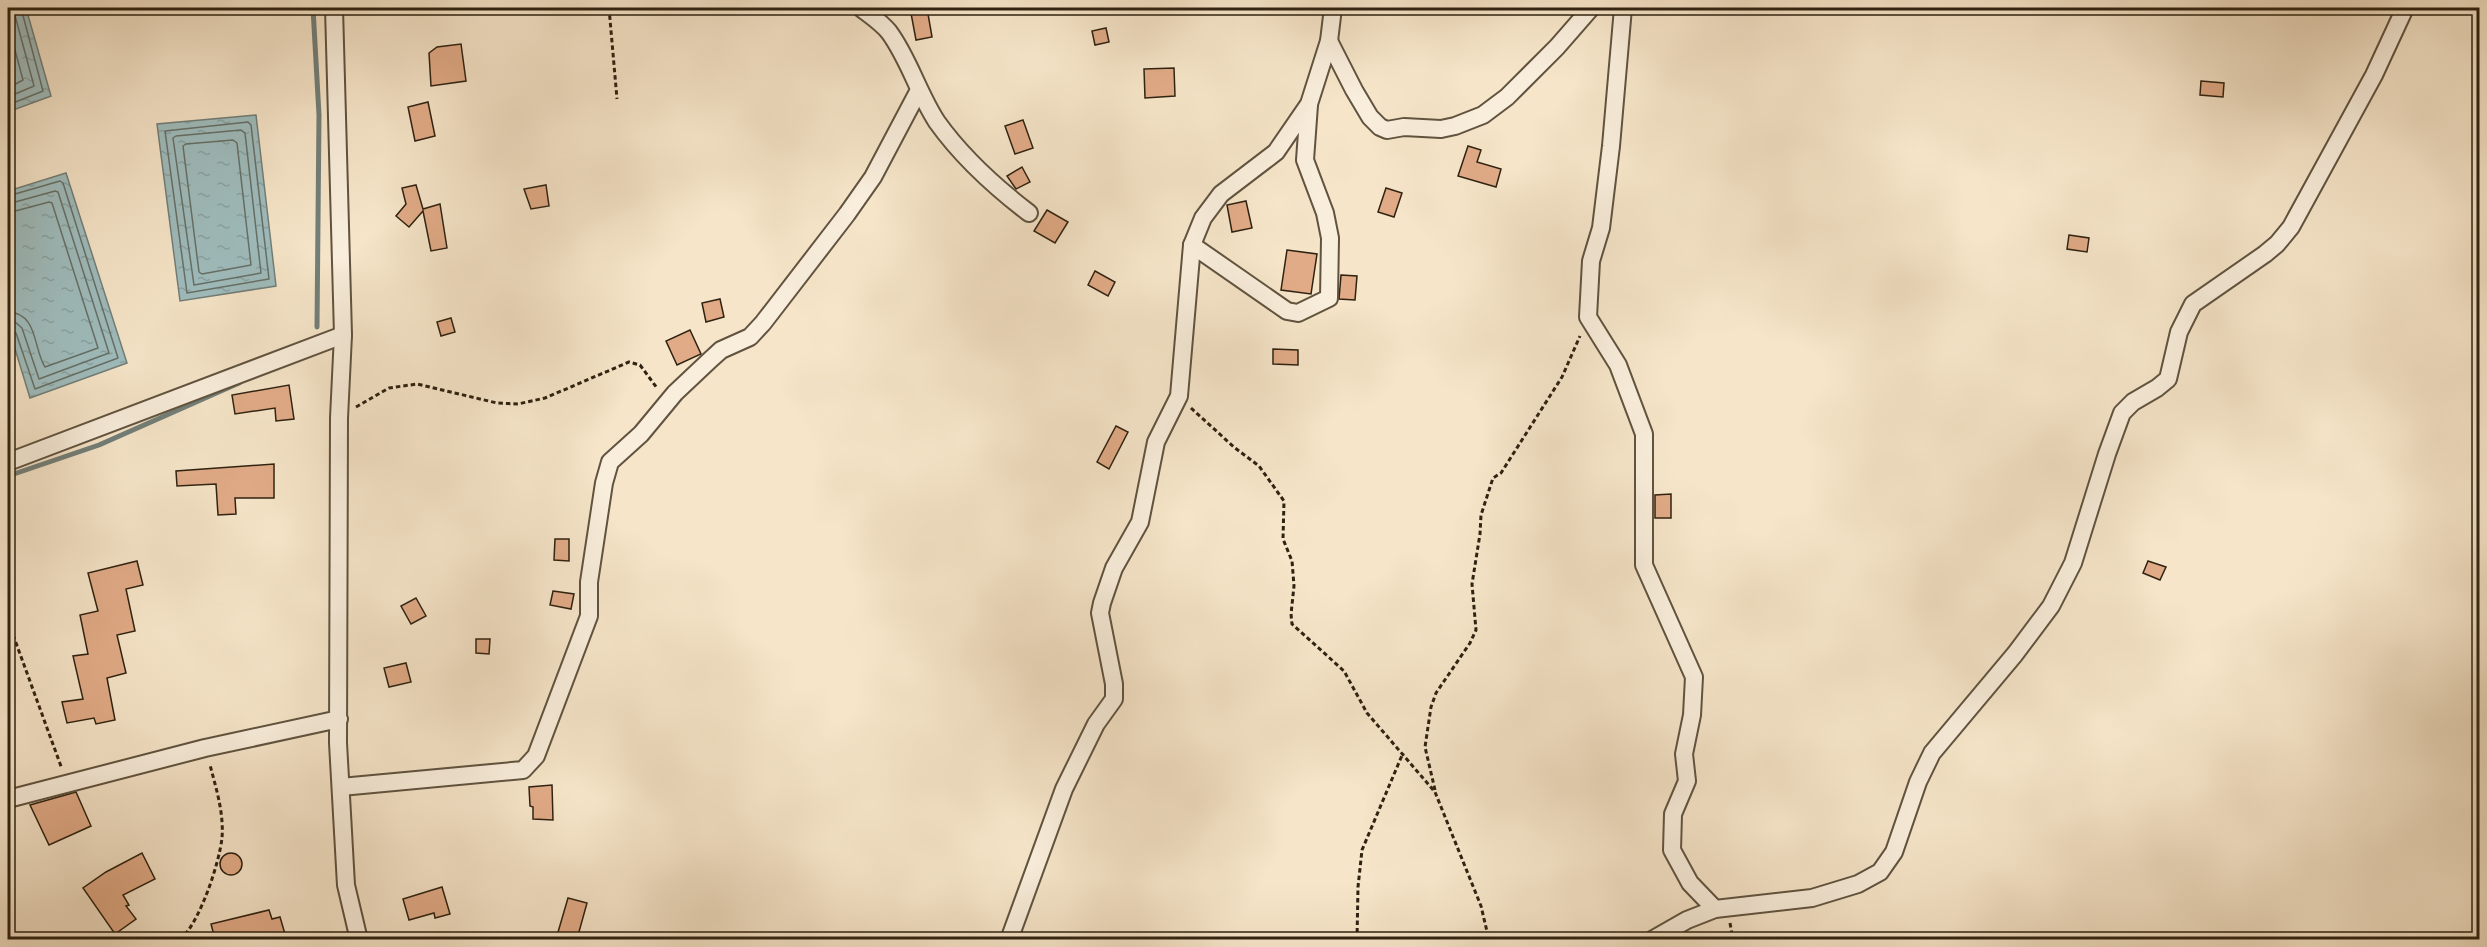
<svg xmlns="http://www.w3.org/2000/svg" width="2487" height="947" font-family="'EB Garamond',serif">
<defs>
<pattern id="water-ripples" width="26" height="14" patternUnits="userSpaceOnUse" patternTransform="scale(1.5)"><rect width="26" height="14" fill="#9fbdbe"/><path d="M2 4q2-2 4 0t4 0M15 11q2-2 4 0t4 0" fill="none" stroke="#89a2a2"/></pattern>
</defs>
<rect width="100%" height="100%" fill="#f6e5c9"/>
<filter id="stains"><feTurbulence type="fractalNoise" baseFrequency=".00333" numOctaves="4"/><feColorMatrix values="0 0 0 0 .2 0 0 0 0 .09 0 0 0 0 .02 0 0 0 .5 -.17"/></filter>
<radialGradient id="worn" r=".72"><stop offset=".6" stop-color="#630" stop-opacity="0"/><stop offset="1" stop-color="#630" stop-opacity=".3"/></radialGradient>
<g fill="url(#water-ripples)" stroke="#727f79" stroke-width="1.5">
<polygon points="8,8 26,8 51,96 8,112"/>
<polygon points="256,115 276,286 180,301 157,124"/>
<polygon points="66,173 127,363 30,398 8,326 8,191"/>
</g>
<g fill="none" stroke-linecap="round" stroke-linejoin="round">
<g stroke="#667068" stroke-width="1.5">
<polyline points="8,24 23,80 8,88"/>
<polyline points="8,97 34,86 13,8"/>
<polyline points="8,105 43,91 21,8"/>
<polygon points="248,122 251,125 269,279 187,293 165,131"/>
<polygon points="241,130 245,133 261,273 194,285 173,138 176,136"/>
<polygon points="233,140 237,143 251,265 202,274 199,272 183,146 186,144"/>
<polyline points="8,196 60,181 63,183 118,358 35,389 16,333 8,329"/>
<polyline points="8,204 55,191 58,192 109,353 39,379 22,328 15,322 8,321"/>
<path d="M8,213L49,202L52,203L98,348L45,367C33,348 38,313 8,312"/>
</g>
<g stroke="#727f79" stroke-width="5">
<polyline points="313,8 319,115 317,327"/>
<polyline points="8,476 99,445 239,383"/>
</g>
</g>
<g fill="#e1ab87" stroke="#2e2211" stroke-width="1.5">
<polygon points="910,8 927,8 932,37 916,40"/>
<polygon points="1106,28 1109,42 1095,45 1092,31"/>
<polygon points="461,44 466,81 431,86 429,53 437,47"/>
<polygon points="1174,68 1175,96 1145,98 1144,69"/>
<polygon points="2201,81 2224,83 2223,97 2200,95"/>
<polygon points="428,102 435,136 415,141 408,107"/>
<polygon points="1023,120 1033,148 1015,154 1005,126"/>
<polygon points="1468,146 1481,150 1477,162 1501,169 1496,187 1458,176"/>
<polygon points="1022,167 1030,182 1016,189 1007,176"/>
<polygon points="416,185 423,209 440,204 447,248 431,251 423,211 409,227 396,216 406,204 402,188"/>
<polygon points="546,185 549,206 531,209 524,189"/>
<polygon points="1386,188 1402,193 1394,217 1378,212"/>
<polygon points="1246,201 1252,228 1232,232 1227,205"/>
<polygon points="1047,210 1068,222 1055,243 1034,231"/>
<polygon points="2069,235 2089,238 2087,252 2067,249"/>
<polygon points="1287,250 1317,254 1311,294 1281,290"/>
<polygon points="1095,271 1115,282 1108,296 1088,285"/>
<polygon points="1341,275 1357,276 1355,300 1339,299"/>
<polygon points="720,299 724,317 706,322 702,303"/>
<polygon points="451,318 455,332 441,336 437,322"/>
<polygon points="690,330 701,354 677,365 666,341"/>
<polygon points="1273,349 1298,350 1298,365 1273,364"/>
<polygon points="289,385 294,419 276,421 275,408 235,414 232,395"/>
<polygon points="1116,426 1128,432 1109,469 1097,462"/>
<polygon points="274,464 274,498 235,498 236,514 218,515 216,484 177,486 176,471"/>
<polygon points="1671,494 1671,518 1655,518 1655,495"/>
<polygon points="555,539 569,539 569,561 554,560"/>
<polygon points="137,561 143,585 126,589 135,631 117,635 126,673 107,678 115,720 96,724 94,718 67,723 62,702 83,699 73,656 88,654 80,615 98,611 88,573"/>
<polygon points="2148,561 2166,567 2160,580 2143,573"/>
<polygon points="553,591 574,594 571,609 550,605"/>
<polygon points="416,598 426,616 411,624 401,606"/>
<polygon points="476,639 490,639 489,654 476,653"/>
<polygon points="406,663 411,682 389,687 384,668"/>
<polygon points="552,785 553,820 533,819 533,807 530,806 529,787"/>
<polygon points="76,792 91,826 49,845 30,805"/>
<polygon points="142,853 155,879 123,895 129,905 126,906 136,919 115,934 83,888 106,872"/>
<circle cx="231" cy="864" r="11"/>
<polygon points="442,887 450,914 435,918 434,913 409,920 403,899"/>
<polygon points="568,898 587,903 577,939 556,939"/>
<polygon points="269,910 272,919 280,917 285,934 276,936 277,939 215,939 211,924"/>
</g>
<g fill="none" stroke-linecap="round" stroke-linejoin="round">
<defs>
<g id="street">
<polyline points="334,8 343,335 339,418 338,743 346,885 359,940"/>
<path d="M861,8C870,15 882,23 889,32C909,59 918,93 937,122C962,157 995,187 1029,213"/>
<polyline points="1623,8 1611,146 1601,228 1591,261 1588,317 1618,365 1644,434 1644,565 1694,677 1692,715 1684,754 1687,781 1673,814 1672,850 1690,883 1715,909"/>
<polyline points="1329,41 1354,90 1370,117 1380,127 1387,130 1404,127 1441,129 1455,126 1483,115 1507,97 1557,47 1591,8"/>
<polyline points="1192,245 1287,311 1298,313 1329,298 1330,238 1325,213 1305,160 1309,105"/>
<polyline points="8,462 343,335"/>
<polyline points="341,787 523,770 536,756 589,616 589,582 604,483 610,462 641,434 675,393 710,360 721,350 750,337 763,323 847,214 873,177 919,90"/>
<polyline points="8,799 205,748 339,719"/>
<polyline points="1009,940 1064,789 1096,724 1114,699 1114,684 1100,613 1102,603 1114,568 1140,522 1156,442 1179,396 1192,245 1203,218 1221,194 1276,152 1309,104 1329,41 1333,8"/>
<polyline points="1652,940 1687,920 1715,909 1812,898 1858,884 1880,872 1894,852 1918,782 1932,753 2015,654 2051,606 2073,563 2107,454 2122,413 2133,402 2157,388 2168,379 2179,332 2193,304 2265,254 2277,244 2291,227 2374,75 2405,8"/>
</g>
</defs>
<use href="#street" stroke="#60533f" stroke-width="20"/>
<g stroke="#2e2211" stroke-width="3" stroke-dasharray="4.5 3" stroke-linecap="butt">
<polyline points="609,8 617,99"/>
<polyline points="356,407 389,388 417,384 497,403 518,404 545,398 629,362 640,365 657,388"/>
<polyline points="1191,408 1235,448 1259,466 1284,501 1283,539 1292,561 1294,586 1291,614 1292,624 1344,671 1367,713 1435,792 1481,906 1489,940"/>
<polyline points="8,621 62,769"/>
<polyline points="1435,790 1425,747 1431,707 1436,693 1470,643 1476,630 1472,584 1480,534 1481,515 1493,478 1501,473 1562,377 1580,336"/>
<polyline points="1730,923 1733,940"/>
<path d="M180,940C200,922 219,864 222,838C224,813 216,788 210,765"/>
<polyline points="1357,940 1358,887 1362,850 1403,753"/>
</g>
<use href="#street" stroke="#f9eedc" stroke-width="16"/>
</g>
<rect width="2487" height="947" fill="none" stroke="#f6e5c9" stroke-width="30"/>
<rect x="9" y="9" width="2469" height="929" fill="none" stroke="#2e2211" stroke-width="3"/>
<rect x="15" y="15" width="2457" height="917" fill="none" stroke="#2e2211" stroke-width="1.5"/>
<rect width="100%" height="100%" filter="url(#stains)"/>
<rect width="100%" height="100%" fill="url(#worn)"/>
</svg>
